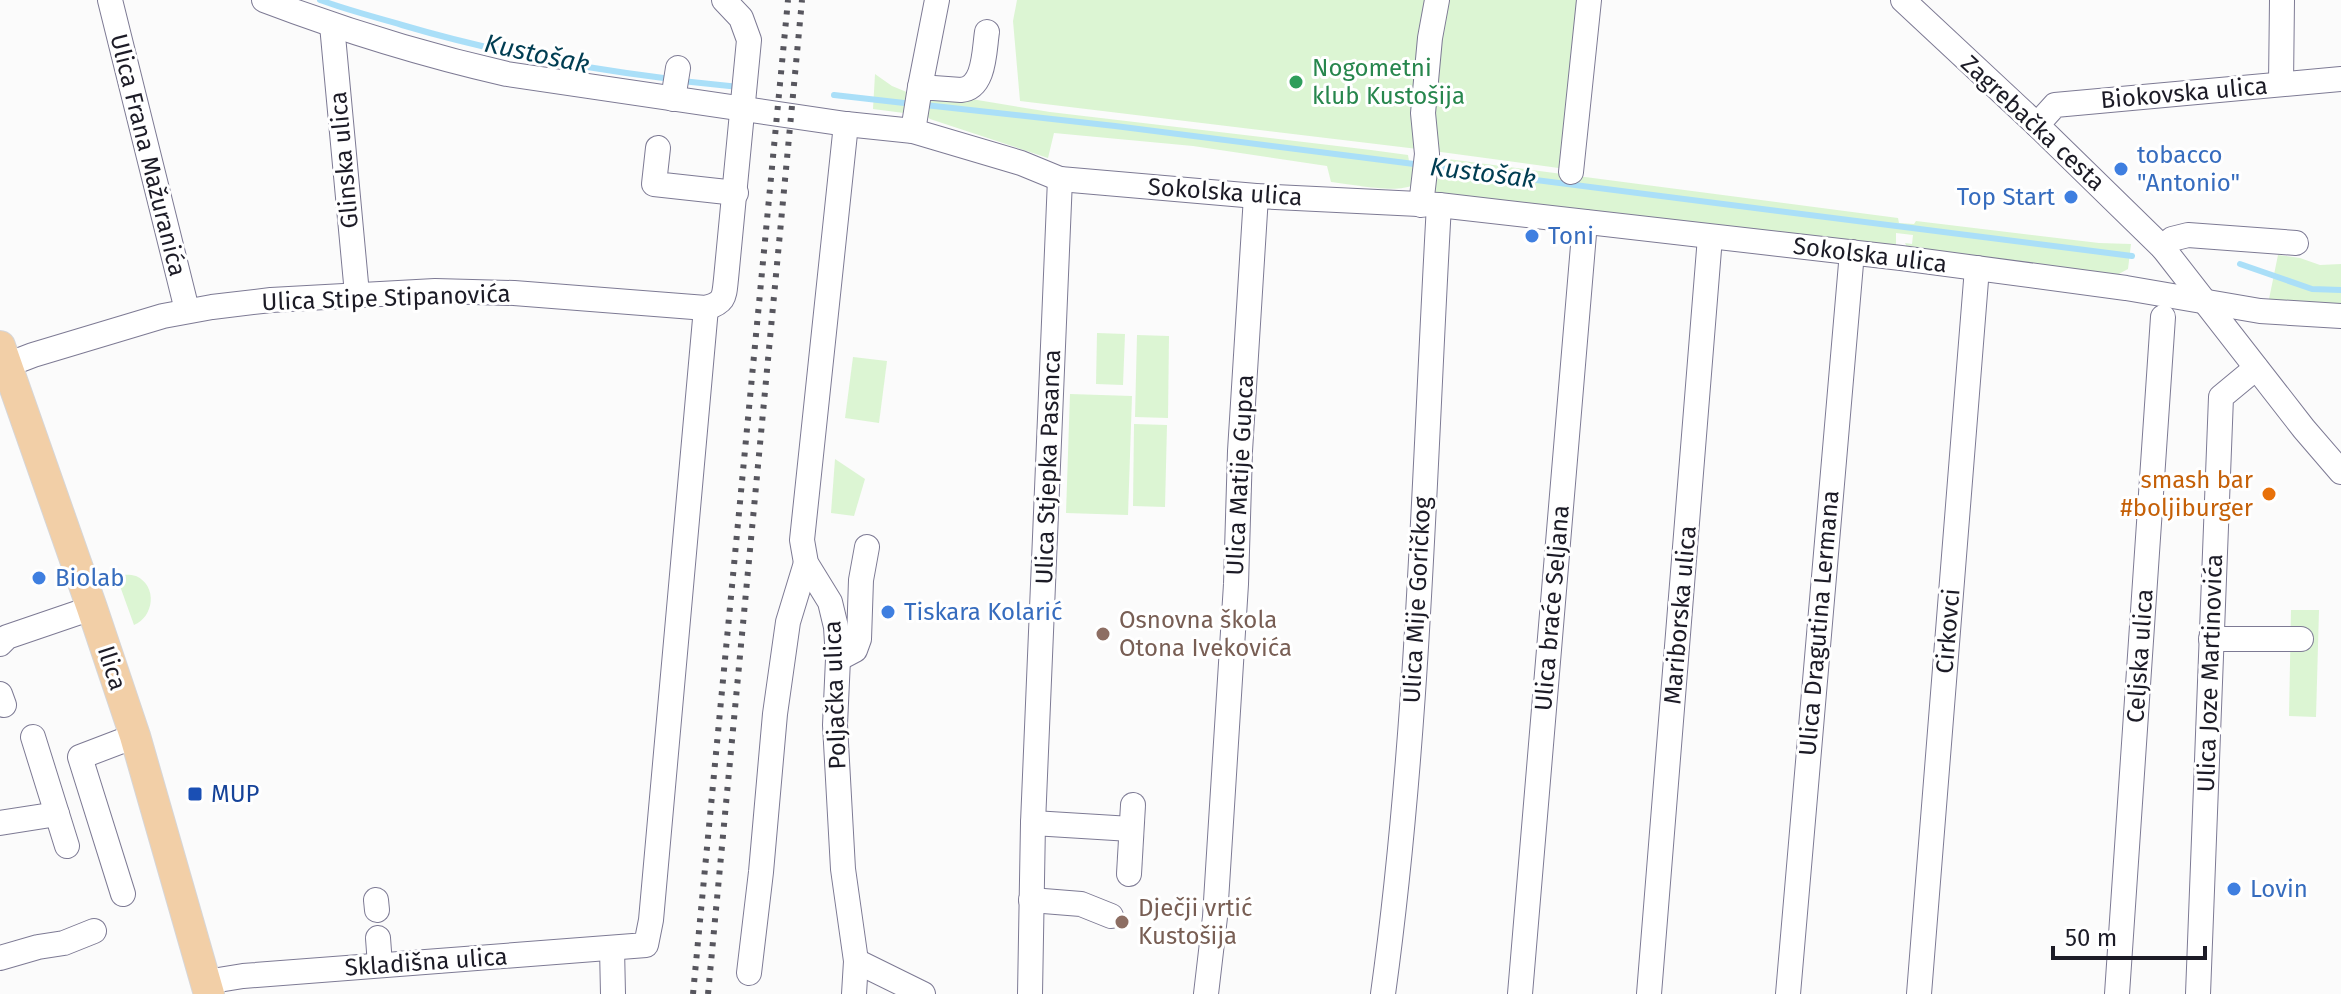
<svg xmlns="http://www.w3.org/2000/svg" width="2341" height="994" font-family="'Fira Sans',sans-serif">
<rect width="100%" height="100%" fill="#fbfbfb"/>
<g fill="#dcf5d3">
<polygon points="1017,0 1583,0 1566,169 1426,150 1020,101 1013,21"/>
<path d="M875,74L892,86L909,93H935L1050,112L1371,150L1408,155L1409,161L1432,164V159H1448L1898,218L1899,223L1914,224L1916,221L2099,243L2131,244L2128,269L2115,276L1908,249L1905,243L1912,244L1913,235L1896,233V245L1893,248L1434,192L1413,185C1397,194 1351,184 1331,182L1327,166L1193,146L1054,133L1048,158L930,119L927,116L873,109Z"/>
<polygon points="2278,255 2300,258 2320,265 2341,264 2341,305 2269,299"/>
<polygon points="1097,333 1125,334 1123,385 1096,384"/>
<polygon points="1137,335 1169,336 1168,418 1135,417"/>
<polygon points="853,357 887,361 879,423 845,418"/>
<polygon points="1070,394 1132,396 1128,515 1066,513"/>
<polygon points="1134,424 1167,425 1165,507 1133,506"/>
<polygon points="835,459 865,479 854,516 831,513"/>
<path d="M116,575C123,575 130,574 136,576C158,586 154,617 134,625Z"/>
<polygon points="2291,610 2319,610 2316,717 2289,716"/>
</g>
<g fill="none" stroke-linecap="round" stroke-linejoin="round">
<g stroke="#aadff8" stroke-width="6">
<path d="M320,0C347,10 375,17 402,25C490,51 580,68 671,79"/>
<polyline points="682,81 739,87"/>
<polyline points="834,95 913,104"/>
<polyline points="925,105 1115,126 1422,165"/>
<polyline points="1433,167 2132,256"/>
<polyline points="2240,264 2312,289 2341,290"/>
</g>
<defs>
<g id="minor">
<polyline points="110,0 187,310"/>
<path d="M264,0C343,30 424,55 507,74L846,124L913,131L1021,163L1060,179L1256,196L1439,205L1901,258L2126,288L2260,311L2341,316"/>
<polyline points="1903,0 2037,125 2163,248 2304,429 2341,472"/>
<polyline points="332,25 357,294"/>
<polyline points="2281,84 2282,0"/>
<polyline points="920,87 937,0"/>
<polyline points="673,99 678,68"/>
<polyline points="846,124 802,540 806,563 830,602 836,627 838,659 835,725 843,869 856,961 854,994"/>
<polyline points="2037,125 2055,105 2341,79"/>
<path d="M913,131L920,87L961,90C985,88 984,51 987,32"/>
<polyline points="658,148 654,184 736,193"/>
<polyline points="1571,172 1589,0"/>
<polyline points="1421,205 1427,154 1423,113 1430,38 1437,0"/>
<polyline points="2163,248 2172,239 2188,235 2296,243"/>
<path d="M7,365L33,355L163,316L212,307L271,300L435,291L514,293L706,308C725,302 724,297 726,279L749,40L741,18L724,0"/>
<polyline points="2211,639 2301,639"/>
<polyline points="0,644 7,637 92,608"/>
<polyline points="838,659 855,650 859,639 861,580 867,547"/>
<polyline points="0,694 4,705"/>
<polyline points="33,737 67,846"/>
<polyline points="0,823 57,814"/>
<polyline points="1033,823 1131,829"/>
<polyline points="1129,874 1133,805"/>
<polyline points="123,894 80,757 135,736"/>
<polyline points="376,900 377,910"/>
<polyline points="1031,900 1081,904 1111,916"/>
<polyline points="378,938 380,965"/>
<polyline points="612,948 613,994"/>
<polyline points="0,958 38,947 64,943 94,931"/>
<polyline points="856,961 923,994"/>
<polyline points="749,973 761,872 775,714 788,622 806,563"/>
<polyline points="206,982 243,976 646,945 651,920 706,308"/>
<polyline points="1030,994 1033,823 1060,179"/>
<polyline points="1206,994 1215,917 1236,584 1240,451 1256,196"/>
<path d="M1383,994C1419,733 1424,468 1439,205"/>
<polyline points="1520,994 1585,222"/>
<polyline points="1649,994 1710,237"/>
<polyline points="1788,994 1852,252"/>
<polyline points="1919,994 1977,268"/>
<polyline points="2117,994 2163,317"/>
<polyline points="2198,994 2221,397 2256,368"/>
</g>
<polyline id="major" points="0,346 92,608 135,736 209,994"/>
</defs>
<use href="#minor" stroke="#7d7a94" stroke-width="26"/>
<use href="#major" stroke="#d6d6d8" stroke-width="32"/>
<use href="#minor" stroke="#fff" stroke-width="24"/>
<use href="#major" stroke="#f2cfa7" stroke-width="30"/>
<g stroke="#57565e" stroke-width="6" stroke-dasharray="4 8" stroke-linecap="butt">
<polyline points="693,994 788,0"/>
<polyline points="708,994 802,0"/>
</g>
</g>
<circle fill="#2e9e5b" stroke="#fff" stroke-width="3" cx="1296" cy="82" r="8"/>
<g fill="#3f7fe0" stroke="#fff" stroke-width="3">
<circle cx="2121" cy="169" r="8"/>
<circle cx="2071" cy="197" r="8"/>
<circle cx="1532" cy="236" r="8"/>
<circle cx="39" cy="578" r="8"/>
<circle cx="888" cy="612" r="8"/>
<circle cx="2234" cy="889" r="8"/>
</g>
<circle fill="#e8710a" stroke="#fff" stroke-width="3" cx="2269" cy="494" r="8"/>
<g fill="#8d6e63" stroke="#fff" stroke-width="3">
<circle cx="1103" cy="634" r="8"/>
<circle cx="1122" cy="922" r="8"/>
</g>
<rect fill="#1a4fb4" stroke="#fff" stroke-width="3" x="187" y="786" width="16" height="16" rx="4"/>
<g text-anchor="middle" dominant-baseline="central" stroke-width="6" stroke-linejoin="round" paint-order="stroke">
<g font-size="24" fill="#27864d" stroke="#fff" text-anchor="start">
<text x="1312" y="68">Nogometni<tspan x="1312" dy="28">klub Kustošija</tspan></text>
</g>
<g font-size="24" fill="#1c1b26" stroke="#fff">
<text transform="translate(2184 93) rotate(-5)">Biokovska ulica</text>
<text transform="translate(2033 123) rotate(43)">Zagrebačka cesta</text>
<text transform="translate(148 155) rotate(76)">Ulica Frana Mažuranića</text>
<text transform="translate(344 160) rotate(-95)">Glinska ulica</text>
<text transform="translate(1225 192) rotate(4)">Sokolska ulica</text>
<text transform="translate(1870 255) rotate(7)">Sokolska ulica</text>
<text transform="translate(386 298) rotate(-2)">Ulica Stipe Stipanovića</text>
<text transform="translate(1048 467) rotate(-88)">Ulica Stjepka Pasanca</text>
<text transform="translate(1240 475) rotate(-87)">Ulica Matije Gupca</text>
<text transform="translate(1417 600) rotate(-87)">Ulica Mije Goričkog</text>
<text transform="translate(1552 608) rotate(-85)">Ulica braće Seljana</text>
<text transform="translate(1680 615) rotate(-85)">Mariborska ulica</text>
<text transform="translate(1819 623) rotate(-85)">Ulica Dragutina Lermana</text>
<text transform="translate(1948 631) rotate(-85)">Cirkovci</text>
<text transform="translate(2140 656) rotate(-86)">Celjska ulica</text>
<text transform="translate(112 668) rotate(72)">Ilica</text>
<text transform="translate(2210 673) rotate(-88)">Ulica Joze Martinovića</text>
<text transform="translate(835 695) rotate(-92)">Poljačka ulica</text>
<text transform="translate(426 962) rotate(-4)">Skladišna ulica</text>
</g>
<g font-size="24" fill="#366cbe" stroke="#fff" text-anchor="start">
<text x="2137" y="155">tobacco<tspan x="2137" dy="28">"Antonio"</tspan></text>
<text x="2055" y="197" text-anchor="end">Top Start</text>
<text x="1548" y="236">Toni</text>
<text x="55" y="578">Biolab</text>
<text x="904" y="612">Tiskara Kolarić</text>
<text x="2250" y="889">Lovin</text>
</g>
<g font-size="24" fill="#c56008" stroke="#fff" text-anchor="end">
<text x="2253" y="480">smash bar<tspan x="2253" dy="28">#boljiburger</tspan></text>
</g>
<g font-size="24" fill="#785e54" stroke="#fff" text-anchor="start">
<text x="1119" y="620">Osnovna škola<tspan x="1119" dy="28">Otona Ivekovića</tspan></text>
<text x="1138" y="908">Dječji vrtić<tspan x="1138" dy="28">Kustošija</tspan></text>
</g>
<g font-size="24" fill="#164399" stroke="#fff" text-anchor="start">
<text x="211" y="794">MUP</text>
</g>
<g font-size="26" font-style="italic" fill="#003d52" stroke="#fff">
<text transform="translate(537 54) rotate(12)">Kustošak</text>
<text transform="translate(1483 173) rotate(7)">Kustošak</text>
</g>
</g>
<path d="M2053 946v12h152v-12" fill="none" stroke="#1c1b26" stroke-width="4"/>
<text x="2065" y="946" font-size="24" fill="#1c1b26" stroke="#ffffff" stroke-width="6" paint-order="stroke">50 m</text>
</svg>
